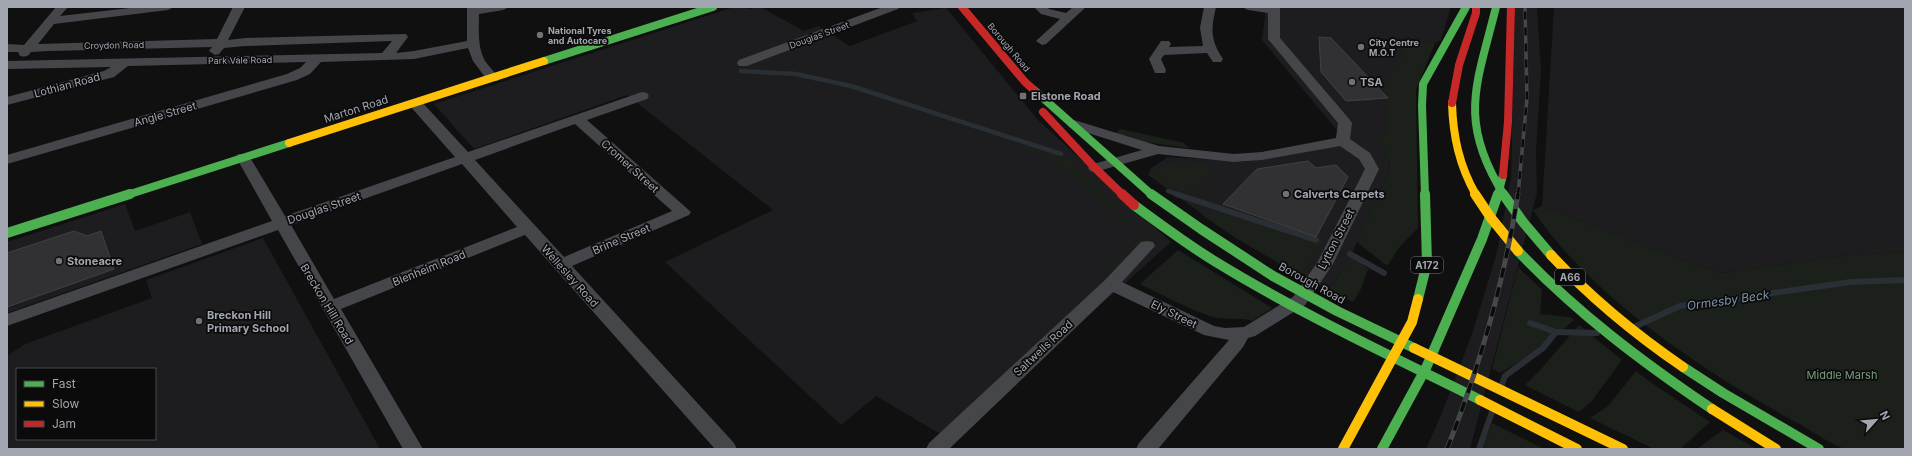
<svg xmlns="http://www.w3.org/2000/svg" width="1912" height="456" font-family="Inter,sans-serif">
<rect width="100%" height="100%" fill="#101011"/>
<g fill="#1d1d1f" fill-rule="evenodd">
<polygon points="734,7 745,7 749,9 760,7 804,31 818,26 850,46 917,21 912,13 946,8 1038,120 1171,242 1114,293 942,435 876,396 841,425 665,262 773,210 627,95 474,149 434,104"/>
<polygon points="1266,7 1451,7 1441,40 1404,61 1386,135 1375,137 1390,160 1389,173 1351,255 1335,282 1328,289 1301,276 1234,237 1148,175 1151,168 1168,157 1244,162 1331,147 1345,140 1262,40"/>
<polygon points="1515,7 1537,7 1541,70 1536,152 1537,193 1470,449 1426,449 1442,413 1473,331 1496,256 1511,178"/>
<polygon points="1554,7 1905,7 1905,252 1848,255 1722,273 1688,262 1542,206"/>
<polygon points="125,204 135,231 190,212 202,244 7,313 7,242"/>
<path d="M263,238L380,449H7V356L25,344L152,298L146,280ZM17,369H155V439H17Z"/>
</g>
<g fill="#1b201b">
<polygon points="1401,41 1435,43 1416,90 1418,228 1401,245 1387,266 1357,242 1389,173 1390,160 1374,137 1386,135 1388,98 1384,94 1394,63 1400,57 1404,57"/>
<polygon points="1120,129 1185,143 1185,145 1189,147 1188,148 1145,142 1115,134"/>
<polygon points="1014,146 1027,146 1071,160 1098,188 1122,208 1117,210 1150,238 1109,274 1104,272 1142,236 1046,157"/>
<path d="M1180,161L1206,164L1214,171L1193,194C1182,190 1155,187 1154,174L1163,165Z"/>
<path d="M1542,206L1688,262L1722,273L1848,255L1905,252V449C1892,449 1855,452 1845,449C1832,445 1807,428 1794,421C1704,372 1590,296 1533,210Z"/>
<polygon points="1212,210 1320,244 1301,276 1234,237 1202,215"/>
<path d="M1178,250L1272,308L1252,321C1244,317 1222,321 1210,316C1186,308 1163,295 1140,284Z"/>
<polygon points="1351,255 1368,269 1360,291 1353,302 1328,289 1335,282"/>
<path d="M1518,267L1542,290L1540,314L1570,317L1574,320C1551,341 1527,358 1500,373L1492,369Z"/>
<polygon points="1579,325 1622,360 1591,402 1579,412 1525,385 1541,369"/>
<polygon points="1636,371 1653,384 1710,422 1680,449 1654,449 1590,418 1608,406"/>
<polygon points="1492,423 1544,449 1482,449"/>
<polygon points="1723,430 1757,449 1697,449"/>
</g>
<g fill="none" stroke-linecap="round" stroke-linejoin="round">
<g stroke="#292f34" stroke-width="4.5">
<polyline points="741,71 796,74 851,86 1061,154"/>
<polyline points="1168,191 1179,195"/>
</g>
<g stroke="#292f34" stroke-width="6">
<polyline points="1176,194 1316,240"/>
<polyline points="1350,254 1384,273"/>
<polyline points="1530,323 1556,332"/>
<polyline points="1634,327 1680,306 1851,282 1905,280"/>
<polyline points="1501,387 1505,376 1543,348 1556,332 1597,333"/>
<polyline points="1479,449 1492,412"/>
</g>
</g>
<g fill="#313133" stroke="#404144">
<polygon points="1319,37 1331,38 1388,98 1346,101 1321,72"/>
<polygon points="1308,161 1316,168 1336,165 1348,177 1316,237 1223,204 1257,169"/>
<polygon points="74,231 87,236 101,231 114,269 7,307 7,253"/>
</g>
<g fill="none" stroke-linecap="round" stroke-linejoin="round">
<g fill="#444649" fill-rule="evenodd">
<path d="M56,7H68L60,16L139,7H174L168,10L54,24L38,44L217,39L233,7H245L228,40L245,38L406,34L408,37L396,53L414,51L467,41V7H509L503,10L479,14C479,30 477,46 485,61C489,67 495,72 499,78L498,81H488L473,61L468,48L414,59L321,62L310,74L297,80L7,164V155L287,74L300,68L306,62L128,66L114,77L7,105V97L104,71L111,67L7,69V61L382,53L392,41L245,46L224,48L219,54L215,55L209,51L212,47L49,51L31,52C28,57 25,57 20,56L18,52H7V44L24,45Z"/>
<polygon points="883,7 900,7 898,9 747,66 739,66 737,63 739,60"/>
<polygon points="1034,7 1047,7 1049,9 1066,13 1073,7 1086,7 1046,44 1042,45 1036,41 1060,19 1041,14"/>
<path d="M1204,7H1216C1211,29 1210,39 1223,59L1221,62H1213L1207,53L1164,55L1161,59L1166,70L1165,73H1155L1149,59L1161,41H1169L1171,44L1169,47L1203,46L1200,28Z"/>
<polygon points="1242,7 1280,7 1280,38 1350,120 1352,123 1350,139 1370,153 1379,169 1333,264 1305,305 1255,336 1248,338 1243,347 1158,449 1136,449 1139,443 1229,340 1204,335 1113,292 949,449 926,449 929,443 1105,280 1141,242 1147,241 1153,242 1155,246 1122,282 1214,326 1225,328 1244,327 1293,297 1317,263 1365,169 1359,159 1340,146 1262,160 1234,162 1158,154 1095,172 1090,171 1088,168 1090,165 1142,150 1069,127 1067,124 1069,121 1074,120 1159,146 1234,154 1262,152 1336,138 1338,123 1268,39 1268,13 1248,10"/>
<path d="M642,92L647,93L649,96L647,99L587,120L691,212L689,215L572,266L734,443L737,449H715L525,235L341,309L423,449H403L278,230L7,326V314L272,221L236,157L238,154H248L285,216L455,157L410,106L408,103L410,100H420L468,152ZM575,124L672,211L564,257L475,160ZM462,164L517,227L334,299L291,225Z"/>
</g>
<g stroke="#4caf50" stroke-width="8">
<path d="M1496,7C1477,84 1457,120 1504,195"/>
<polyline points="544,61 713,7"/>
<polyline points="1034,90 1152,195"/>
<polyline points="127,195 289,143"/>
<polyline points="1425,195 1422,106 1423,84 1466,7"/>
<polyline points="1498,195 1503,175"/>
</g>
<g stroke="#4caf50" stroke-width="10">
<polyline points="1151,194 1201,229 1273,276 1337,311 1414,348"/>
<polyline points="1503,194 1523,222 1551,255"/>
<path d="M1134,205C1161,225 1188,245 1216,262C1301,314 1391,356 1480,400"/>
<polyline points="7,233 130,194"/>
<path d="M1518,251C1576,312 1642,362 1712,409"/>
<polyline points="1418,299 1427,263 1425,194"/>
<polyline points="1683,367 1723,393 1819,449"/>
<polyline points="1382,449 1426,368 1482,239 1498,194"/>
</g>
<g stroke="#ffc107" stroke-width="8">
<path d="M1452,103C1453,136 1459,165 1476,195"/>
<polyline points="289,143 544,61"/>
</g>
<g stroke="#ffc107" stroke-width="10">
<polyline points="1475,194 1491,218 1518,251"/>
<path d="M1551,255C1591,298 1635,334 1683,367"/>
<polyline points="1414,348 1623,449"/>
<polyline points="1480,400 1577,449"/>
<polyline points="1712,409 1776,449"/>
<polyline points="1343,449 1412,322 1418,299"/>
</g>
<g stroke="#c62828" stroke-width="8">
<polyline points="962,7 1025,82 1034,90"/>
<polyline points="1452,103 1459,65 1476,13 1476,7"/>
<polyline points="1043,112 1095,168 1123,195"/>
<polyline points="1503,175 1508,122 1511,7"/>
</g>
<polyline stroke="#c62828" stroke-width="10" points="1122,194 1134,205"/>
<defs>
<polyline id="rail-far1" points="1518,195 1527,98 1525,7"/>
<path id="rail" d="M1447,449C1480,366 1504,282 1518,194"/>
</defs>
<use href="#rail-far1" stroke="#464749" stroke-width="3.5"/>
<use href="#rail" stroke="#464749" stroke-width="5"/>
<use href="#rail-far1" stroke="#0b0b0c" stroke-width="2.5" stroke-dasharray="8" stroke-linecap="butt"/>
<use href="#rail" stroke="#0b0b0c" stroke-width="3.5" stroke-dasharray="10" stroke-linecap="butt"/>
</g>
<g fill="#6f7278" stroke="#0b0b0c" stroke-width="1.5">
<circle cx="540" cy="35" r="4"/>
<circle cx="1361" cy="47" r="4"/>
<circle cx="1352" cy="82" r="4"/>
<rect x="1019" y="92" width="8" height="8" rx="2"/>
<circle cx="1286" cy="194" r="4"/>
<circle cx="59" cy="261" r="4"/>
<circle cx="199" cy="321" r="4"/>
</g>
<g text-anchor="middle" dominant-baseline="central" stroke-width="3.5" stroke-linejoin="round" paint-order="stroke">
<g font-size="9" font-weight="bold" fill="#a2a6b0" stroke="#0b0b0c" text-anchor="start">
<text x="548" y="30">National Tyres<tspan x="548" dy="10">and Autocare</tspan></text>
<text x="1369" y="42">City Centre<tspan x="1369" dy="10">M.O.T</tspan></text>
</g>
<g font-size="9" fill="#a2a6b0" stroke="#0b0b0c">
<text transform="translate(819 35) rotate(-20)">Douglas Street</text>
<text transform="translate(114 45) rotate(-1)">Croydon Road</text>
<text transform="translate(1009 47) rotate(50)">Borough Road</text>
<text transform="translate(240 60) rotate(-1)">Park Vale Road</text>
</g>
<g fill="#0b0b0c" stroke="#75787f" stroke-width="1">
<rect x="1411" y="257" width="32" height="16" rx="3"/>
<rect x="1555" y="269" width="30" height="16" rx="3"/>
</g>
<g font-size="10" font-weight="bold" fill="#a2a6b0">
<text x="1427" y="265">A172</text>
<text x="1570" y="277">A66</text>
</g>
<g font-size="11" font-weight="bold" fill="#a2a6b0" stroke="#0b0b0c" text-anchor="start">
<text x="1360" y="82">TSA</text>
<text x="1031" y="96">Elstone Road</text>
<text x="1294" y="194">Calverts Carpets</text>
<text x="67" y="261">Stoneacre</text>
<text x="207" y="315">Breckon Hill<tspan x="207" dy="13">Primary School</tspan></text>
</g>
<g font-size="11" fill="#a2a6b0" stroke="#0b0b0c">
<text transform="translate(67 85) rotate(-15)">Lothian Road</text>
<text transform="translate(356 109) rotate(-18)">Marton Road</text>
<text transform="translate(165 114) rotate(-16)">Angle Street</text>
<text transform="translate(630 166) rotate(42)">Cromer Street</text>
<text transform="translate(324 208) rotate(-19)">Douglas Street</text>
<text transform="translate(621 239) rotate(-23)">Brine Street</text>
<text transform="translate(1336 239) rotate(-63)">Lytton Street</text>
<text transform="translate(429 268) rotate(-22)">Blenheim Road</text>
<text transform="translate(570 276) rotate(48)">Wellesley Road</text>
<text transform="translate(1312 283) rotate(29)">Borough Road</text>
<text transform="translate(327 304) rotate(59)">Breckon Hill Road</text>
<text transform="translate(1174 314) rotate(26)">Ely Street</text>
<text transform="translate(1043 348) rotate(-43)">Saltwells Road</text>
</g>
<g font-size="11" fill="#7b9a7d" stroke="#0b0b0c">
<text x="1842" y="375">Middle Marsh</text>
</g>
<g font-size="12" font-style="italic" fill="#7c93a8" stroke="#0b0b0c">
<text transform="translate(1728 300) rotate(-8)">Ormesby Beck</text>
</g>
</g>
<rect width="1912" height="456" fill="none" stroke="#a2a6b0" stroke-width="16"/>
<rect x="16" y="368" width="140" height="72" fill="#0b0b0c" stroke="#47494e"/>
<rect x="24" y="381" width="20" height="6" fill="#4caf50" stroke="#47494e"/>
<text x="52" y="388" font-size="12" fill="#a2a6b0">Fast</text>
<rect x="24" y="401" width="20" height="6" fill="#ffc107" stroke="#47494e"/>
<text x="52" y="408" font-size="12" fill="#a2a6b0">Slow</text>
<rect x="24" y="421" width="20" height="6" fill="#c62828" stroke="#47494e"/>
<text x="52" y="428" font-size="12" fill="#a2a6b0">Jam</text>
<g transform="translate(1876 420) rotate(63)" stroke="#0b0b0c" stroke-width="3" paint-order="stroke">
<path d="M0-3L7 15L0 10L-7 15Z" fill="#a2a6b0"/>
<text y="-6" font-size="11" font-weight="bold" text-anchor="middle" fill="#a2a6b0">N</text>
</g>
</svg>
